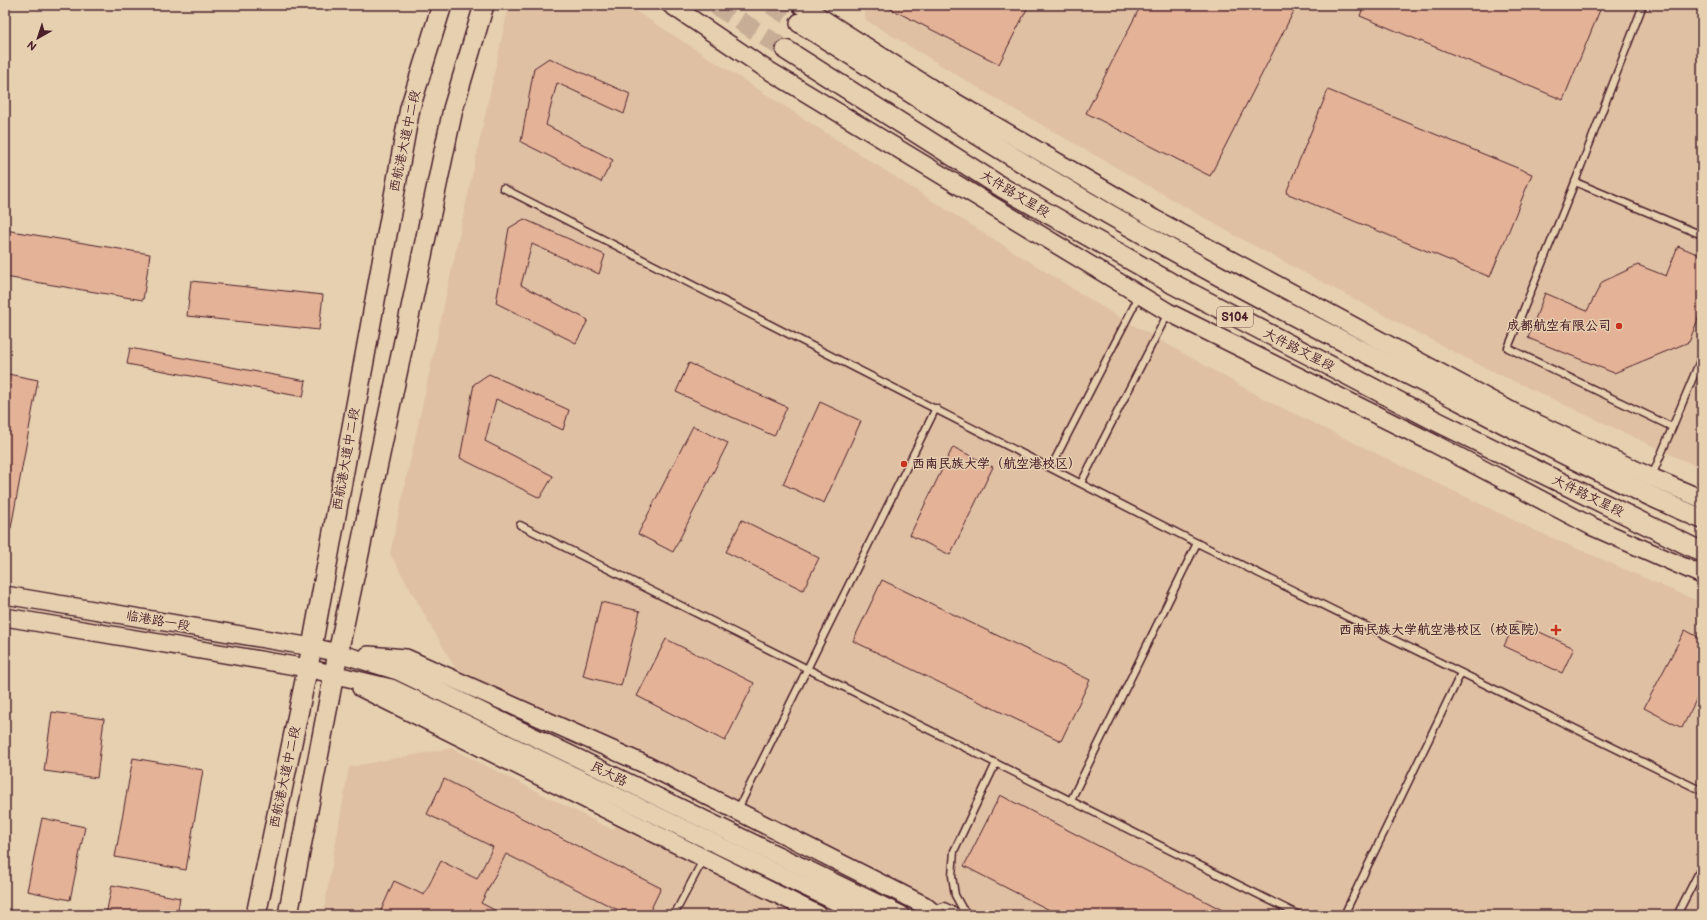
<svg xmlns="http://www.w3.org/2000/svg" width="1707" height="920" font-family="'Balsamiq Sans','LXGW WenKai TC',sans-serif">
<rect width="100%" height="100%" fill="#e6d0b0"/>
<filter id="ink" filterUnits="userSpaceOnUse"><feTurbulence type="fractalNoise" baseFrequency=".025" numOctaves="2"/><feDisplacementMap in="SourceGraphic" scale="8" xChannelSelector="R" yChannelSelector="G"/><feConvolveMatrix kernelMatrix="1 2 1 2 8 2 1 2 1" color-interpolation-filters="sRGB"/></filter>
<g filter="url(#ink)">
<g fill="#dfc0a3">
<polygon points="509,5 626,5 939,205 1112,313 1266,400 1532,529 1702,603 1702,915 921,915 640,774 646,759 455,668 390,554"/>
<polygon points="863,5 1702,5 1702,469 1473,362 1243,240 1000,101 866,20"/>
<polygon points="451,748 613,830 626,803 839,915 323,915 349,767"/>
</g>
<g fill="#e4b296" stroke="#4a1f2b">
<polygon points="883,5 1029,5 999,64"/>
<polygon points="1141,5 1297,5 1210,176 1086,113"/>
<polygon points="1364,5 1602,5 1563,100 1360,16"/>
<polygon points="549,58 630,94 624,114 557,83 546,125 613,160 601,182 521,142 534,68"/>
<polygon points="1328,90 1532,174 1490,277 1286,193"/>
<polygon points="524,219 605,255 599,274 532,244 521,285 588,320 576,343 496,303 509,228"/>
<polygon points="5,230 150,254 143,300 5,277"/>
<polygon points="1678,246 1702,256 1702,309 1689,342 1614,373 1528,338 1545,293 1587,311 1602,282 1638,265 1666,276"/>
<polygon points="191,281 323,295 319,330 187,316"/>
<polygon points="130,348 306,381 303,397 127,364"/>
<polygon points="689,363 787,407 774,436 676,392"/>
<polygon points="8,374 38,380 11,528 5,527 5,391"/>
<polygon points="489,374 569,410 563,430 496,399 485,441 553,476 540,498 460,458 474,384"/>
<polygon points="820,402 861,421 824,503 783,484"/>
<polygon points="693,426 728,443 673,552 638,534"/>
<polygon points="953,447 993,467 950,555 910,535"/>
<polygon points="742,520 819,558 803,590 726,552"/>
<polygon points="882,580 1090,680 1061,741 853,641"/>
<polygon points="601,602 640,611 621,686 583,676"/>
<polygon points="1516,621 1574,648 1562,673 1504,646"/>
<polygon points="1685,630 1702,639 1702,688 1682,728 1644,708"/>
<polygon points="666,639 754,683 725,741 637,696"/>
<polygon points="52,712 104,719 97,778 44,771"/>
<polygon points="133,758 203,770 186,870 115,857"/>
<polygon points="444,779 661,888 648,915 628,915 506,854 481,903 504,915 379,915 394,881 424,895 441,861 477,879 493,847 427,814"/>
<polygon points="1000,795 1232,915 1059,915 964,866"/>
<polygon points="42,818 85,827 70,900 27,891"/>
<polygon points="112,885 180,898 177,915 106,915"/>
</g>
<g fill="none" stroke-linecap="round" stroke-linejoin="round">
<g stroke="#c7ad95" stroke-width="19" stroke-dasharray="19 10" stroke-linecap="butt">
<polyline points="715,5 786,50"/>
<polyline points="771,5 800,23"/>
</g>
<defs>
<g id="lane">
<polyline points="1575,182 1643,5"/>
<polyline points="503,188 1197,543 1702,791"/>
<polyline points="1672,427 1508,348 1575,182 1702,235"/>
<polyline points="1051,467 1139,296"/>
<polyline points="1652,476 1702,356"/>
<polyline points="1081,483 1168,313"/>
<polyline points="520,525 1299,915"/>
<polyline points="1071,800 1197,543"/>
<polyline points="738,809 936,408"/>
<polyline points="933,910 944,906 963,915"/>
<polyline points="674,915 704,858"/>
<polyline points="969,915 962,908 955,895 952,876 954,851 996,763"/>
<polyline points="1344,915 1461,673"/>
<polyline points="1677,915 1702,866"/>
</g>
<g id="secondary">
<polyline points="671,5 763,67 1168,312 1435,444 1591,526 1702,575"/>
<polyline points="801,5 931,88 1153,218 1517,414 1651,477 1702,499"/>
<polyline points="5,595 312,647 338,653 398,671 901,915"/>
<polyline points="5,617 307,668 391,688 864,915"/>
<polyline points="368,655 406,658 644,764 924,905 936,915"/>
<polyline points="361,688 819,915"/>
</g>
<g id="primary">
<path d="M800,23C882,74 963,127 1046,177C1173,254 1304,322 1437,389C1524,434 1611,480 1702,519"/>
<polyline points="786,50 1003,188 1173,284 1434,420 1702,552"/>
<polyline points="256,915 312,647 410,108 442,5"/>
<polyline points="288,915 338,653 453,109 484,5"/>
</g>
</defs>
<use href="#lane" stroke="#4a1f2b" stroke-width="9"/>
<use href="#secondary" stroke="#4a1f2b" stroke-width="20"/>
<use href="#primary" stroke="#4a1f2b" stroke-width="22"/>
<use href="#lane" stroke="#e6d0b0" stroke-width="6"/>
<use href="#secondary" stroke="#e6d0b0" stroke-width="17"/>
<use href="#primary" stroke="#e6d0b0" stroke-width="19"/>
</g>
</g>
<g fill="#c8321e" stroke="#e6d0b0" stroke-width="1.5">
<circle cx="1619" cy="326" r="4"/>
<circle cx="904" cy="464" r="4"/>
<path d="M1554 624h4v4h4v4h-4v4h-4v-4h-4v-4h4z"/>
</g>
<g text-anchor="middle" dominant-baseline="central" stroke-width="3" stroke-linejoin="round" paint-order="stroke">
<rect fill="#e6d0b0" stroke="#795453" stroke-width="1" x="1217" y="307" width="36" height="20" rx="3"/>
<g font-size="12" font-weight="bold" fill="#4a1f2b">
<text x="1235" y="317">S104</text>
</g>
<g font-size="13" fill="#4a1f2b" stroke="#e6d0b0">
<text transform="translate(405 141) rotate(-78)">西航港大道中二段</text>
<text transform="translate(1015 194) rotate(31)">大件路文星段</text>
<text transform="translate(1299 350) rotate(27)">大件路文星段</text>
<text transform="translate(346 459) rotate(-80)">西航港大道中二段</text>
<text transform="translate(1588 496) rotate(26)">大件路文星段</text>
<text transform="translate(158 621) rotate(10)">临港路一段</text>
<text transform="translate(609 774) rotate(26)">民大路</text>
<text transform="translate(285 777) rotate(-78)">西航港大道中二段</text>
</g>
<g font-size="13" font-weight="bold" fill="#4a1f2b" stroke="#e6d0b0" text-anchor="end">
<text x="1611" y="326">成都航空有限公司</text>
<text x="912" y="464" text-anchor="start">西南民族大学（航空港校区）</text>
<text x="1547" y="630">西南民族大学航空港校区（校医院）</text>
</g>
</g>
<rect width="1707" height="920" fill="none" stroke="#e6d0b0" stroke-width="20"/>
<rect x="10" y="10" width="1687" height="900" fill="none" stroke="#4a1f2b" stroke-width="1.5" filter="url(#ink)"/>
<g transform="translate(38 38) rotate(219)" stroke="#e6d0b0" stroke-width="3" paint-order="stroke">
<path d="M0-3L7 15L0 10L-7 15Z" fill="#4a1f2b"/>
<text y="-6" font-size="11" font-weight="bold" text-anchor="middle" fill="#4a1f2b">N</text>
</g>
</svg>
